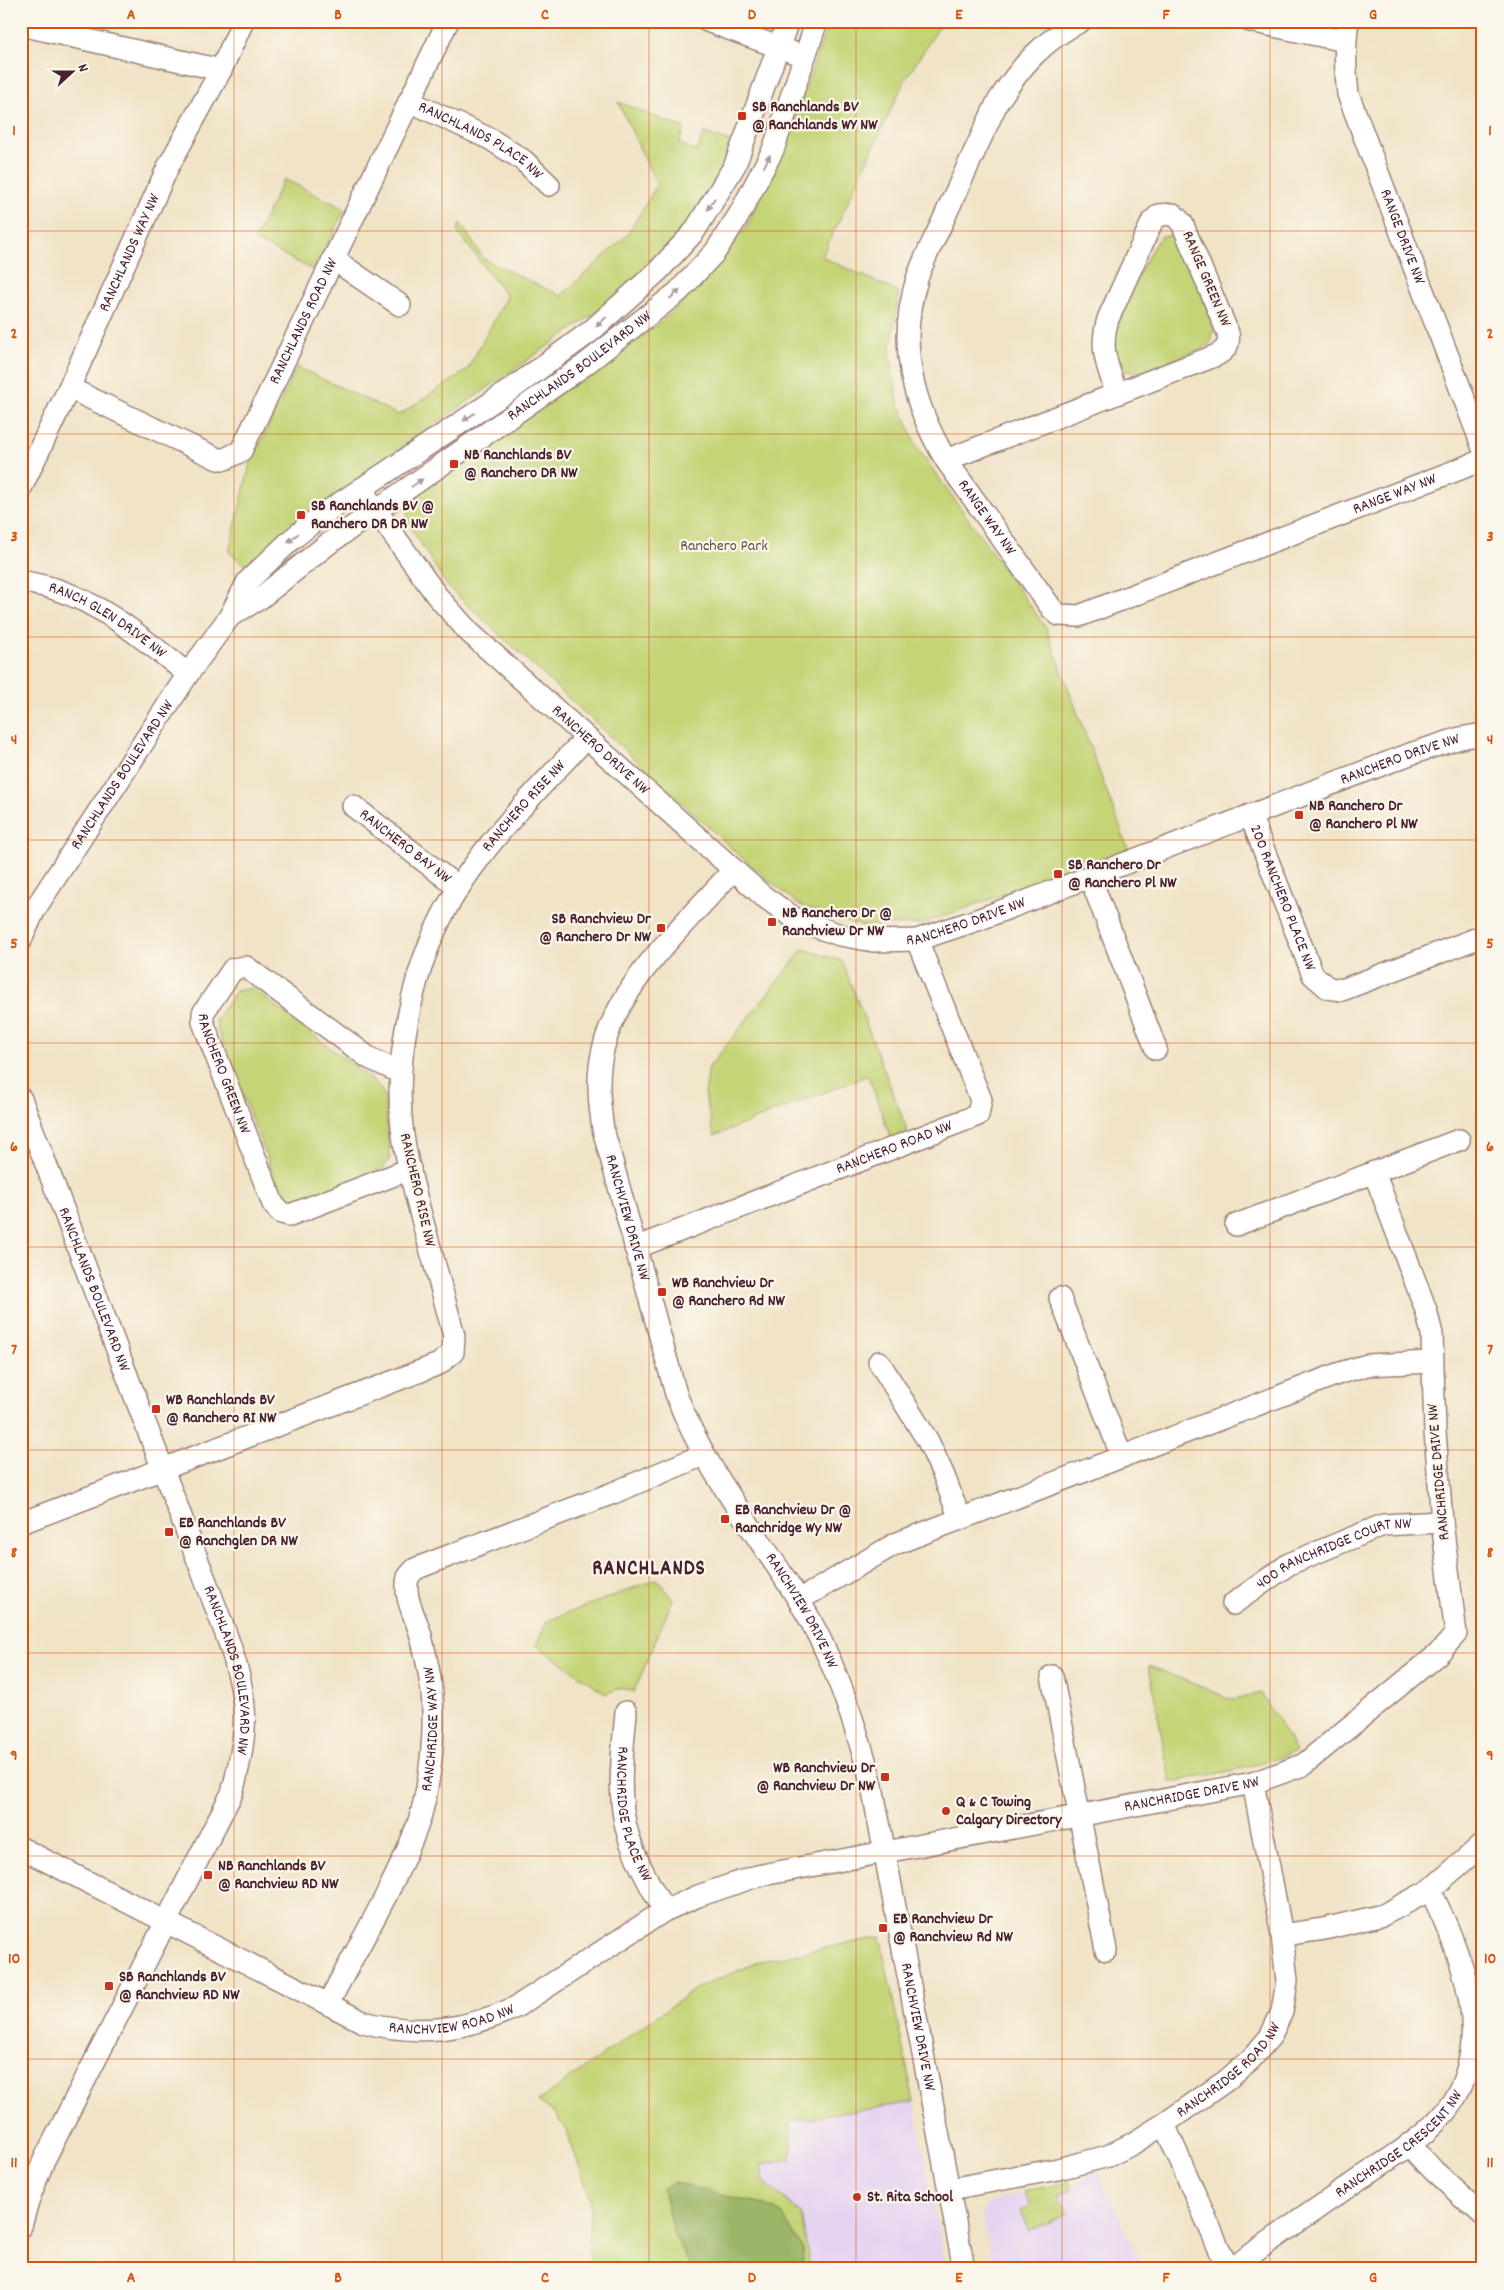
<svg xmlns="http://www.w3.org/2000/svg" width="1504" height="2290" font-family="Dekko,sans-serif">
<rect width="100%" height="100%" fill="#fbf7ec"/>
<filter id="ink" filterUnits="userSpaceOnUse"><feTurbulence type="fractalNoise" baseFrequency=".02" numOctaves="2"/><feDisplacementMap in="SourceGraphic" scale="10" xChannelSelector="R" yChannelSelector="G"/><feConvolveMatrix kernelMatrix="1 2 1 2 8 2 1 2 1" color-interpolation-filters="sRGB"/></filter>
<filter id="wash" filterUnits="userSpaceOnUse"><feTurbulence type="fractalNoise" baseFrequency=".0096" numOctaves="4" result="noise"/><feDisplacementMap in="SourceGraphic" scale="20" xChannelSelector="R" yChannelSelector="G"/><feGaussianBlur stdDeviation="1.12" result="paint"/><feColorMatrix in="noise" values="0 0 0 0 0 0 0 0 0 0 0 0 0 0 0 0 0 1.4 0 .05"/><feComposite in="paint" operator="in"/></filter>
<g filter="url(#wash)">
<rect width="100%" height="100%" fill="#f0e3c6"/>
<g fill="#e5d3f1">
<polygon points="914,2102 946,2269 810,2269 801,2213 763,2181 757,2126"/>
<polygon points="1098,2170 1143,2269 994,2269 982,2212 991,2200 1073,2185"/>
</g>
<g fill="#c4d476" stroke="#877a50">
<polygon points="829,21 943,21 905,80 822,257 899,292 890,354 898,401 917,447 1046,628 1128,849 922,924 861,926 799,905 741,857 448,587 409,525 407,512 411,503 419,493 547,402 609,362 663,320 698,288 747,226 791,128"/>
<polygon points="618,102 684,128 679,144 697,151 704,133 734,143 703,202 677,238 636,278 594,314 395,452 291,528 249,568 229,552 250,464 297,367 399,415 467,370 507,297 457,231 460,223 484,259 561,296 627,235 657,185"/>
<polygon points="284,179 345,209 315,271 254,240"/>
<path d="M1174,235L1181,240L1215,325L1211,342L1202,349L1142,372L1125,371C1092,352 1141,272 1153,247L1162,236Z"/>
<polygon points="803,949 842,961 908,1132 891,1139 868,1075 714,1136 705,1095 709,1067"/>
<polygon points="252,988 376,1083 385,1096 390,1158 383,1169 308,1200 293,1202 278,1187 218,1031 216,1020 236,991"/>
<path d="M657,1579L673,1599L634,1692C623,1686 616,1689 606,1694L536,1645L547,1621Z"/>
<path d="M1149,1666L1234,1700L1261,1693L1296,1751C1256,1769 1213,1774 1170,1782Z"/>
<polygon points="880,1937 914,2102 791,2121 791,2160 761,2164 763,2181 801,2213 810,2269 592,2269 589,2255 591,2200 567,2132 554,2113 538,2101 695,1989 760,1961"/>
<polygon points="1070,2182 1072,2189 1059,2195 1068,2214 1029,2231 1020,2210 1031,2205 1024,2191"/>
</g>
<polygon fill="#9bb667" stroke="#726a49" points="675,2183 764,2204 782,2214 802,2248 804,2269 692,2269 673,2233 663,2188"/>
</g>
<g filter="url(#ink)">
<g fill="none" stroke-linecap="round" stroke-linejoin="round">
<defs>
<g id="minor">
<polyline points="707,21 792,52"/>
<path id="s1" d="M1081,21C1041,42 1021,66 997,103C980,140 962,178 945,216C936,237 924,257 917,279C897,344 912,403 946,460L1052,609L1059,615L1079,616L1483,460"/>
<polyline points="1250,21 1345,41"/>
<path id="s2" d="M1348,21C1344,46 1345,69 1348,94L1483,448"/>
<polyline points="21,25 221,70"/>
<path id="s3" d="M409,101L490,139L523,160L549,185"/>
<polyline points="333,259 400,305"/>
<path id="s4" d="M69,388L218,459H225L241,451L448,21"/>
<path d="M946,460L1217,355C1227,349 1230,344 1228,333L1182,223L1173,214L1159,215L1152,222L1108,319C1099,349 1107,365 1117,394"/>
<path id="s5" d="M21,488L69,388L168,167L221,70L243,21"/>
<path id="s6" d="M361,489L437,596L469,632L763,896L794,918L811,925L840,935L873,941L917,940L980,919L1410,754L1460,738L1483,734"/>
<path id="s7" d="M21,581C32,584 44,585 55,589C105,605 147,642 188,674"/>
<path id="s8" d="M230,616L259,599L328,544L583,366L678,292L715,252L739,215L773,150L817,21"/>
<path id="s9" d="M353,806L459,888"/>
<path id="s10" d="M1250,815L1313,975L1328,988L1342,990L1483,936"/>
<path id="s11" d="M733,870C689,921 621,979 604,1046C596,1074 599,1102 603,1129L676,1394C704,1469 756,1531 798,1599C833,1655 853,1717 871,1781L964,2269"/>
<polyline points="1090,877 1156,1049"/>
<path id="s12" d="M21,940L35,909L188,674L230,616L248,581L291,540L322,515L513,388L591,331L658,271L694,232L735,165L788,21"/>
<path id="s13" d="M401,1073L369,1058L246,967L233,969L203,1013V1022L273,1204L281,1213L290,1215L410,1169"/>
<path id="s14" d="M21,1099L226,1634C249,1698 250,1727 232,1793L44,2160L28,2201L21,2226"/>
<polyline points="1236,1225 1459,1140"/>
<path id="s15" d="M635,1248L978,1115L981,1100L917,940"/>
<polyline points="1060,1298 1122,1457"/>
<polyline points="879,1362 928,1441 944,1476 960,1519"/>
<path id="s16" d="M21,1523L439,1364L453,1352L454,1336C445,1301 435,1265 425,1230C416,1196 406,1162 402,1127C394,1058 413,968 447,907C483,843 537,791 586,738"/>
<polyline points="799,1600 895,1544 1340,1373 1367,1365 1432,1362"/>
<path id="s17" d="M1233,1604L1289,1564L1383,1525L1442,1522"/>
<polyline points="1052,1676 1106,1950"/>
<path id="s18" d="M626,1712C623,1749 617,1790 626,1827C633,1857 650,1884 664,1911"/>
<path id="s19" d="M21,1848L363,2022C417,2036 466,2031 516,2007L664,1911L698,1896L757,1876L1253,1783L1303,1765L1438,1654L1456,1634L1442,1522L1435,1432L1432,1334L1426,1310L1374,1172"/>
<polyline points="1430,1890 1483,1844"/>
<path id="s20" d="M328,2004C358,1946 395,1886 418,1824C429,1791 434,1745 433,1711C433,1686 427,1660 421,1636C416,1616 403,1599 408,1577L415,1569L425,1565L613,1493L703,1455"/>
<polyline points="1164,2124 1228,2269"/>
<polyline points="1409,2144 1434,2171 1483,2215"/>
<path id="s21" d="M950,2189L1058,2169L1108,2156L1132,2144L1164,2124L1227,2080L1251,2059L1270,2037L1282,2012L1287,1981L1282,1935L1253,1783"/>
<path id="s22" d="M1231,2269C1274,2238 1318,2208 1362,2177C1388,2160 1416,2143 1438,2120C1501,2054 1465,1960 1430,1890L1383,1915L1324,1929L1282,1935"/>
</g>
</defs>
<use href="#minor" stroke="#9d8178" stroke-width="24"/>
<use href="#minor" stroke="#fff" stroke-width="21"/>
</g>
<defs><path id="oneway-solid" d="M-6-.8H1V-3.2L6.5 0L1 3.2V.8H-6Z" transform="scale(1.25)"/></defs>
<g fill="#ae9aa0">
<use href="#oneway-solid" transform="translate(767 161) rotate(-63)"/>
<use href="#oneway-solid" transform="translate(711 204) rotate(122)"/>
<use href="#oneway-solid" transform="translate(675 294) rotate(-42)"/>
<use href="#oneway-solid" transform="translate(601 322) rotate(138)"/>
<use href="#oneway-solid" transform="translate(469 417) rotate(147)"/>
<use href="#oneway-solid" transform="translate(417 483) rotate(-35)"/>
<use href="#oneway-solid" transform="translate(293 538) rotate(140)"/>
</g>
</g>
<path fill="none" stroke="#d8530f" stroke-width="1" stroke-opacity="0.55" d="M234,21V2269M442,21V2269M649,21V2269M856,21V2269M1062,21V2269M1270,21V2269M21,231H1483M21,434H1483M21,637H1483M21,840H1483M21,1043H1483M21,1247H1483M21,1450H1483M21,1653H1483M21,1856H1483M21,2059H1483"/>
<g fill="#c8321e" stroke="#fbf7ec" stroke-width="2">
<rect x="737" y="111" width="10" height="10" rx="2.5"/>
<rect x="449" y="459" width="10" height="10" rx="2.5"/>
<rect x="296" y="510" width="10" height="10" rx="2.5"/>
<rect x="1294" y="810" width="10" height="10" rx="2.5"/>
<rect x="1053" y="869" width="10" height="10" rx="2.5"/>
<rect x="767" y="917" width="10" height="10" rx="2.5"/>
<rect x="656" y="923" width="10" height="10" rx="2.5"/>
<rect x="657" y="1287" width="10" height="10" rx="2.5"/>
<rect x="151" y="1404" width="10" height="10" rx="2.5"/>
<rect x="720" y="1514" width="10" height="10" rx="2.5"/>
<rect x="164" y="1527" width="10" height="10" rx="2.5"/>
<rect x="880" y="1772" width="10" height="10" rx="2.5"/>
<circle cx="946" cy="1811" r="5"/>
<rect x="203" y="1870" width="10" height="10" rx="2.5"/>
<rect x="878" y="1923" width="10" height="10" rx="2.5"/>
<rect x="104" y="1981" width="10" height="10" rx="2.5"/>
<circle cx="857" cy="2197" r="5"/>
</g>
<g text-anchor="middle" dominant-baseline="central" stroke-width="4.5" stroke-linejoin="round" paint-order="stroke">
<g font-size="16" font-weight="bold" fill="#4a1f2b" stroke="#fbf7ec" text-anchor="start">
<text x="752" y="107">SB Ranchlands BV<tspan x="752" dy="18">@ Ranchlands WY NW</tspan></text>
<text x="464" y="455">NB Ranchlands BV<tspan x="464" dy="18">@ Ranchero DR NW</tspan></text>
<text x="311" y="506">SB Ranchlands BV @<tspan x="311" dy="18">Ranchero DR DR NW</tspan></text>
<text x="1309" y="806">NB Ranchero Dr<tspan x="1309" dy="18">@ Ranchero Pl NW</tspan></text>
<text x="1068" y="865">SB Ranchero Dr<tspan x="1068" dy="18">@ Ranchero Pl NW</tspan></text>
<text x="782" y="913">NB Ranchero Dr @<tspan x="782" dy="18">Ranchview Dr NW</tspan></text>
<text x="651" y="919" text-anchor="end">SB Ranchview Dr<tspan x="651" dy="18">@ Ranchero Dr NW</tspan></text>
<text x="672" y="1283">WB Ranchview Dr<tspan x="672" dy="18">@ Ranchero Rd NW</tspan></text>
<text x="166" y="1400">WB Ranchlands BV<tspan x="166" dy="18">@ Ranchero RI NW</tspan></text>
<text x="735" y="1510">EB Ranchview Dr @<tspan x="735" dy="18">Ranchridge Wy NW</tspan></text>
<text x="179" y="1523">EB Ranchlands BV<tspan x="179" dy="18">@ Ranchglen DR NW</tspan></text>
<text x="875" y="1768" text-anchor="end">WB Ranchview Dr<tspan x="875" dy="18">@ Ranchview Dr NW</tspan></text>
<text x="956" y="1802">Q &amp; C Towing<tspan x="956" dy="18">Calgary Directory</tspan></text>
<text x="218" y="1866">NB Ranchlands BV<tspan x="218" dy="18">@ Ranchview RD NW</tspan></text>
<text x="893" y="1919">EB Ranchview Dr<tspan x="893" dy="18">@ Ranchview Rd NW</tspan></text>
<text x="119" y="1977">SB Ranchlands BV<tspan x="119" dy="18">@ Ranchview RD NW</tspan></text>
<text x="867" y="2197">St. Rita School</text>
</g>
<g font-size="16" fill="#4a1f2b" stroke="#fbf7ec">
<text stroke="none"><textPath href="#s3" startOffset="82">RANCHLANDS PLACE NW</textPath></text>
<text stroke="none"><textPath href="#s2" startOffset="226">RANGE DRIVE NW</textPath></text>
<text stroke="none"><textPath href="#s5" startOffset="259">RANCHLANDS WAY NW</textPath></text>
<text transform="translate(1206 279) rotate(67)">RANGE GREEN NW</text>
<text stroke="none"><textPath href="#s4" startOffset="334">RANCHLANDS ROAD NW</textPath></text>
<text stroke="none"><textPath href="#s8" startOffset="430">RANCHLANDS BOULEVARD NW</textPath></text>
<text stroke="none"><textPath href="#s1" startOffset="1052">RANGE WAY NW</textPath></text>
<text stroke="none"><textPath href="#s1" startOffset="572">RANGE WAY NW</textPath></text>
<text stroke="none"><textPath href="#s7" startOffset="96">RANCH GLEN DRIVE NW</textPath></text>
<text stroke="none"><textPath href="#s6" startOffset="356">RANCHERO DRIVE NW</textPath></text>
<text stroke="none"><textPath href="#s6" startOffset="1255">RANCHERO DRIVE NW</textPath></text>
<text stroke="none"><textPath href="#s12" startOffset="194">RANCHLANDS BOULEVARD NW</textPath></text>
<text stroke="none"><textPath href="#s16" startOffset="1052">RANCHERO RISE NW</textPath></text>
<text stroke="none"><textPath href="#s9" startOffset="66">RANCHERO BAY NW</textPath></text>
<text stroke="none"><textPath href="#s10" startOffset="89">200 RANCHERO PLACE NW</textPath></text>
<text stroke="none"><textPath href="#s6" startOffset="791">RANCHERO DRIVE NW</textPath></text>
<text stroke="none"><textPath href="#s13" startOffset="319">RANCHERO GREEN NW</textPath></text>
<text stroke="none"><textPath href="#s15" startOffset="278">RANCHERO ROAD NW</textPath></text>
<text transform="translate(417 1190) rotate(77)">RANCHERO RISE NW</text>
<text stroke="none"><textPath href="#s11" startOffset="396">RANCHVIEW DRIVE NW</textPath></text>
<text stroke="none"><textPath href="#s14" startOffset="204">RANCHLANDS BOULEVARD NW</textPath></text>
<text transform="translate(1439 1472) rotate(-95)">RANCHRIDGE DRIVE NW</text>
<text stroke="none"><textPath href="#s17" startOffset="115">400 RANCHRIDGE COURT NW</textPath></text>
<text stroke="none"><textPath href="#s11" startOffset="830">RANCHVIEW DRIVE NW</textPath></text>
<text stroke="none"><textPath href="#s14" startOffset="609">RANCHLANDS BOULEVARD NW</textPath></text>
<text stroke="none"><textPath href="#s20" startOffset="298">RANCHRIDGE WAY NW</textPath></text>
<text stroke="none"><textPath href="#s19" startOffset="1259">RANCHRIDGE DRIVE NW</textPath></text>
<text stroke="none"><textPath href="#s18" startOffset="104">RANCHRIDGE PLACE NW</textPath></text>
<text stroke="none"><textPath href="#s19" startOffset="474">RANCHVIEW ROAD NW</textPath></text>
<text stroke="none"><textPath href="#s11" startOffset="1265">RANCHVIEW DRIVE NW</textPath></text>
<text stroke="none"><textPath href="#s21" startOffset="311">RANCHRIDGE ROAD NW</textPath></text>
<text stroke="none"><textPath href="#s22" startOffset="210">RANCHRIDGE CRESCENT NW</textPath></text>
</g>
<g font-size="16" fill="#684c3e" stroke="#fbf7ec">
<text x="724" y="546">Ranchero Park</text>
</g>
<g font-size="21" font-weight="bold" letter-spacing="1" fill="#4a1f2b" stroke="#fbf7ec">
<text x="649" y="1570">RANCHLANDS</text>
</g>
</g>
<rect width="1504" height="2290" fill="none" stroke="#fbf7ec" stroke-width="55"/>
<g transform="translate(72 72) rotate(69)" stroke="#fbf7ec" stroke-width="4" paint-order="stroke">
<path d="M0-4L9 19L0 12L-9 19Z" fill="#4a1f2b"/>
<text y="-8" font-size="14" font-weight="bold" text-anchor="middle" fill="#4a1f2b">N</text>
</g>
<rect x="28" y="28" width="1448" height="2234" fill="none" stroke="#d8530f" stroke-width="2"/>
<g font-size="16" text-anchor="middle" font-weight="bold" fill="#d8530f">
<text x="131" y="19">A</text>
<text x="338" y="19">B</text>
<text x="545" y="19">C</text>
<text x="752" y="19">D</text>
<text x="959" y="19">E</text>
<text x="1166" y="19">F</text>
<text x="1373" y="19">G</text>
<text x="14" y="135">1</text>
<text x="1490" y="135">1</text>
<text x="14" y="338">2</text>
<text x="1490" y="338">2</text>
<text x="14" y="541">3</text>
<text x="1490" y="541">3</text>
<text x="14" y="744">4</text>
<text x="1490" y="744">4</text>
<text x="14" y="948">5</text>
<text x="1490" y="948">5</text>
<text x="14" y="1151">6</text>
<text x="1490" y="1151">6</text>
<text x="14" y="1354">7</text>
<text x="1490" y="1354">7</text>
<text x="14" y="1557">8</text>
<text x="1490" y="1557">8</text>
<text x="14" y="1760">9</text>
<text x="1490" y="1760">9</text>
<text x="14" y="1963">10</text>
<text x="1490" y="1963">10</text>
<text x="14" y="2167">11</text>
<text x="1490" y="2167">11</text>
<text x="131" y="2282">A</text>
<text x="338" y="2282">B</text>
<text x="545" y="2282">C</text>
<text x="752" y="2282">D</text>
<text x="959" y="2282">E</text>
<text x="1166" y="2282">F</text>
<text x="1373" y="2282">G</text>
</g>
</svg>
